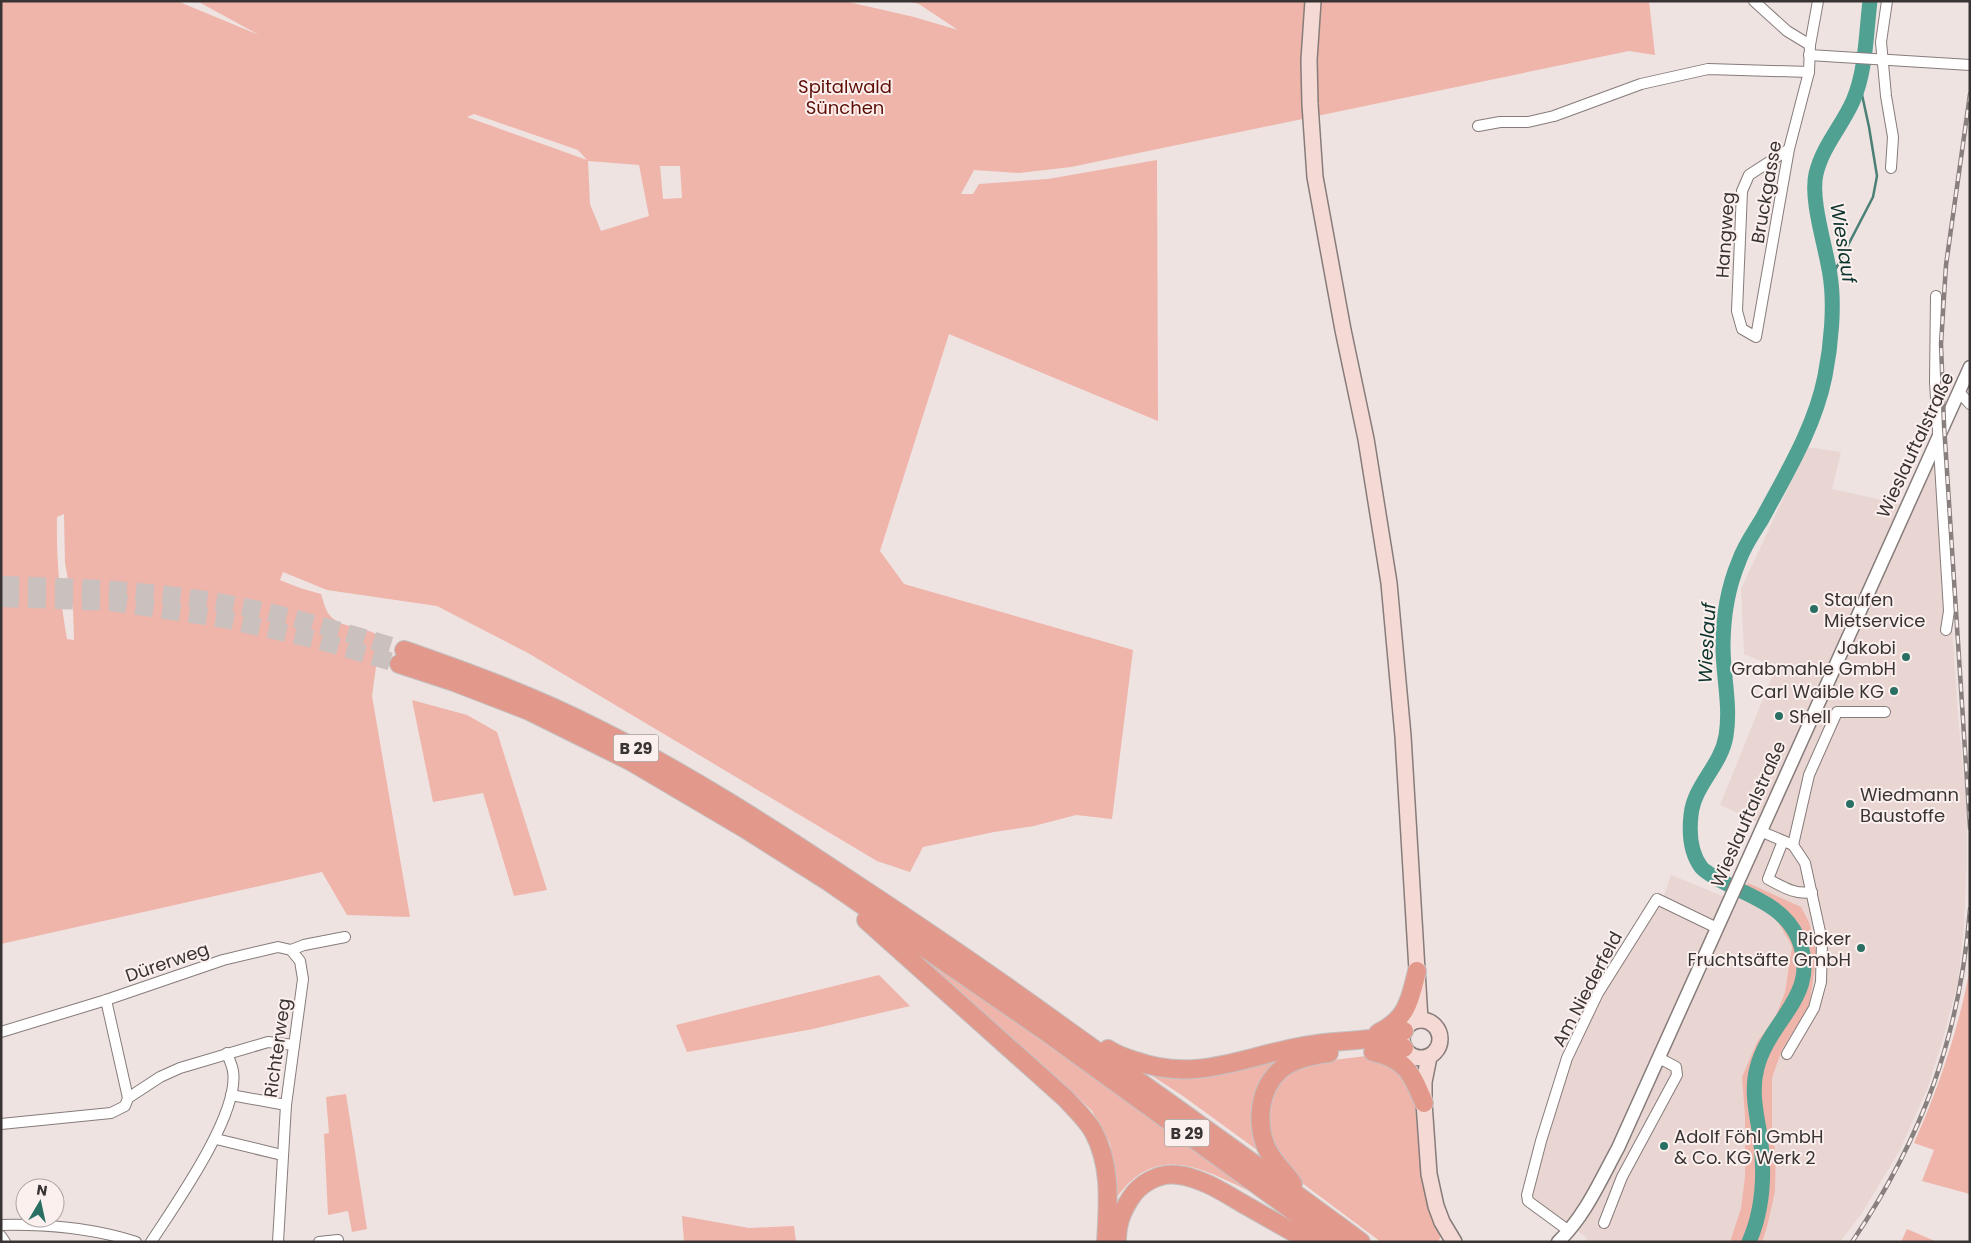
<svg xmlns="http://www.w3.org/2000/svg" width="1971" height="1243" font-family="Poppins,sans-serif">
<rect width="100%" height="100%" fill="#eee3e1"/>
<polygon fill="#e9d5d2" points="1807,447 1841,452 1832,489 1913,507 1940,448 1958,715 1967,814 1967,861 1964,924 1958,983 1943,1038 1928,1087 1900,1150 1862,1213 1840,1242 1762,1242 1767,1227 1775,1192 1776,1155 1772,1131 1772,1078 1782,1050 1809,1006 1809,922 1742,897 1775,917 1792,946 1785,992 1775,1018 1757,1042 1742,1077 1745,1117 1745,1176 1741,1208 1730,1242 1585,1242 1587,1238 1531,1198 1555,1098 1597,1001 1665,893 1671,875 1725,897 1758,822 1720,805 1776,667 1744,654 1741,589"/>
<g fill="#efb4aa" fill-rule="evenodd">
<path d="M1,1H177L259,35L197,1H844L914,17L958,30L919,4L908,1H1649L1655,55L1629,51L1071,167L1019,173L974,170L961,194H973L979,184L1048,179L1157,160L1158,421L949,334L880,551L904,584L1133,650L1112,819L1076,815L1034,826L994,832L923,847L910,872L877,861L528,653L437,606L327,590L283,572L280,580L300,588L321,594C323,600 325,608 328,613C339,630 367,625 382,638L378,652L372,696L410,917L347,915L322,872L1,944ZM474,114L578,150L587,160L467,117ZM588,161L639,165L649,216L601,231L590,204ZM660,166H680L682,198L663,199ZM64,514L65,563L73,608L74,640L67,639C60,599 56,558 57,517Z"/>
<polygon points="412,700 467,715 497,732 547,890 514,896 483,793 433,802"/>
<polygon points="1748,883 1801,907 1809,922 1817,954 1809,1006 1782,1050 1772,1078 1772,1131 1776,1155 1775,1192 1767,1227 1762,1242 1730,1242 1741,1208 1745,1176 1745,1117 1742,1077 1757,1042 1775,1018 1785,992 1792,946 1775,917 1742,897"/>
<path d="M896,937L1260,1196C1208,1173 1160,1138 1117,1197L1110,1144L1092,1111L1067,1087Z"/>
<path d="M1970,968V1194L1922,1181L1934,1150L1914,1143C1939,1087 1959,1028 1970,968Z"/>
<polygon points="879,975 910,1006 813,1029 687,1052 676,1025"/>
<polygon points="1366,1056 1384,1058 1395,1063 1414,1092 1419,1152 1425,1184 1442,1234 1438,1242 1381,1242 1294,1177 1271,1146 1266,1107 1282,1075 1309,1063"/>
<polygon points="1279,1060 1267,1081 1264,1155 1183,1096 1137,1066 1187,1076 1225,1074"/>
<polygon points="346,1094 367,1229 352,1232 348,1211 328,1215 324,1134 329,1133 326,1097"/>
<polygon points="682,1216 749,1228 794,1226 796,1242 684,1242"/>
<polygon points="1907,1229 1937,1242 1901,1242"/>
</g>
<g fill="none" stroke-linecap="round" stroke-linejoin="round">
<polyline stroke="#4a8076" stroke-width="2.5" points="1831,278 1873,197 1877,176 1869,127 1859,81"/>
<path stroke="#51a192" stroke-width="15" d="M1749,1242C1764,1208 1765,1171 1760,1135C1756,1112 1751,1090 1757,1068C1769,1019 1822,995 1798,938C1783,904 1747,896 1718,879C1713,876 1705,872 1701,867C1690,852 1689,833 1691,815C1694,785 1721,766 1726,736C1731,706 1723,676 1723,647C1723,619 1728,587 1739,561C1744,546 1754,532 1762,519C1786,474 1815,427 1825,376C1831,346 1835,305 1830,275C1826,247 1810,200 1816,174C1822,147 1842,126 1853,101C1866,71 1866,34 1870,1"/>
<g stroke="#cac0be" stroke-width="18" stroke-dasharray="18 9" stroke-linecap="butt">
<path d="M1,585C76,587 151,590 224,603C285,614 345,632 404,650"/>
<polyline points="1,598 112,602 224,619 321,641 399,664"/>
</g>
<defs>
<g id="minor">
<polyline points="1754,1 1787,31 1810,45"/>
<polyline points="1887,1 1881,42 1886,96 1893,137 1891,168"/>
<polyline points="1809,55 1970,65"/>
<polyline points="1478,126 1500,122 1528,122 1554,116 1641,84 1708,69 1809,72"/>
<polyline points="1789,149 1749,175 1742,191 1737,311 1742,329 1756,337 1789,149 1809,72 1810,45 1818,1"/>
<polyline points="1936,296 1935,382 1949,611 1946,630"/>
<polyline points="1959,392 1970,404"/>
<polyline points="1760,831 1793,845 1805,863 1822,941 1821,982 1814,1008 1787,1054"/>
<path d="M1783,841L1768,879C1783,887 1795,895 1812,892"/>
<polyline points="1793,845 1809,775 1837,712 1885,712"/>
<polyline points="106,1000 128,1098"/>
<polyline points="1,1032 106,1000 223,960 278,947 291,950 304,945 345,937"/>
<polyline points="231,1095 286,1105"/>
<polyline points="1,1124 111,1113 125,1106 128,1098 160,1077 180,1068 268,1042 294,1045"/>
<polyline points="216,1139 282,1155"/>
<polyline points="1604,1223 1622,1177 1677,1075 1676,1067 1659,1058"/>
<path d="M1,1225C47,1224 92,1228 136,1242"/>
<polyline points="1569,1231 1528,1201 1527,1195 1541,1141 1567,1058 1598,993 1657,899 1717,928"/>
<polyline points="1,1236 5,1242"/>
<path d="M151,1242C175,1205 240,1114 233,1071C232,1065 229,1059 227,1053"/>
<polyline points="278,1242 286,1105 303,979 300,961 291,950"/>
<polyline points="319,1242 338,1240"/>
</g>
<path id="tertiary" d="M1558,1242C1585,1216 1600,1181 1618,1148L1970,367"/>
<g id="secondary">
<polyline points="1313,1 1309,60 1310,104 1315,177 1343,330 1366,439 1389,583 1403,736 1420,1020"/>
<circle cx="1421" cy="1039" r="19"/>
<polyline points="1429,1057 1424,1082 1424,1103 1429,1174 1436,1206 1442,1222 1454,1242"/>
</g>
<g id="trunk">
<path d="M404,650C470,673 536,697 598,729C686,773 769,826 851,881C924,929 996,978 1066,1029C1165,1100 1264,1170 1361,1242"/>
<polyline points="399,664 454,682 529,711 630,761 747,830 829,882 1042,1029 1336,1242"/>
<path d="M866,920L1065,1098C1075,1109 1086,1119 1093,1131C1112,1166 1108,1204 1106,1242"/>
<path d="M1378,1033C1407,1019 1410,1000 1417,971"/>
<polyline points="1375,1048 1387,1046 1404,1048"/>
<path d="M1108,1049C1116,1055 1126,1058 1136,1061C1196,1083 1245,1056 1303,1046C1337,1039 1372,1043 1404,1031"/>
<path d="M1373,1052C1406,1059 1412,1074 1424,1103"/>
<path d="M1293,1184C1284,1171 1272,1161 1266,1147C1256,1122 1259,1090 1279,1071C1292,1059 1312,1055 1329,1053"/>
<path d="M1117,1242C1117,1225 1121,1213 1130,1199C1139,1184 1159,1172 1178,1175C1203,1178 1226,1194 1247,1206C1268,1218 1289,1230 1311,1242"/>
</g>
</defs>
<use href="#minor" stroke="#867c7a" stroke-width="12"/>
<use href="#tertiary" stroke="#867c7a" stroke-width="15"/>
<use href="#secondary" stroke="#867c7a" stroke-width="18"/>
<use href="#trunk" stroke="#c3c2c2" stroke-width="20"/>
<use href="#minor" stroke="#fff" stroke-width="10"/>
<use href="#tertiary" stroke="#fff" stroke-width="12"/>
<use href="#secondary" stroke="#f4d9d4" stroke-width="15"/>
<use href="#trunk" stroke="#e3988c" stroke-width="18"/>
<defs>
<g id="rail">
<polyline points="1970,94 1946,265 1941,344 1944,425 1970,828"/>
<path d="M1852,1242C1923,1137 1960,1035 1970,909"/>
</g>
</defs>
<use href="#rail" stroke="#88807f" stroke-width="4.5"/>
<use href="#rail" stroke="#fbf0ee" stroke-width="2.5" stroke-dasharray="8" stroke-linecap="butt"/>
</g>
<g fill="#2a6f63" stroke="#fbf0ee" stroke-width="2">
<circle cx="1814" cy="609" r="5"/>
<circle cx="1906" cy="657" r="5"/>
<circle cx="1894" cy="691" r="5"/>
<circle cx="1779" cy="716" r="5"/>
<circle cx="1850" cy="804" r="5"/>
<circle cx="1861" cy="948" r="5"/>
<circle cx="1664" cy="1146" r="5"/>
</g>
<g text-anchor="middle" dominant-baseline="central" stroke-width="4" stroke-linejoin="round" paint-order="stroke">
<g fill="#fbf0ee" stroke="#726c6b" stroke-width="1">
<rect x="613.5" y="734.5" width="45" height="27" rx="4"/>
<rect x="1164.5" y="1119.5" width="45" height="27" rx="4"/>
</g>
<g font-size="16" font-weight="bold" fill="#383433">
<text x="636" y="748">B 29</text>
<text x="1187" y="1133">B 29</text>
</g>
<g font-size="18" fill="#5d0e07" stroke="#fbf0ee">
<text x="845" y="86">Spitalwald<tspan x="845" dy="21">Sünchen</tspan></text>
</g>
<g font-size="18" fill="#383433" stroke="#fbf0ee">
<text transform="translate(1766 192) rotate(-80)">Bruckgasse</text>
<text transform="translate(1725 235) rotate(-86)">Hangweg</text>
<text transform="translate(1915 445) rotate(-65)">Wieslauftalstraße</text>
<text transform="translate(1748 814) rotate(-66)">Wieslauftalstraße</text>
<text transform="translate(167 962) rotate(-19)">Dürerweg</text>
<text transform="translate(1587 989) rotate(-62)">Am Niederfeld</text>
<text transform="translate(277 1048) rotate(-82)">Richterweg</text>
</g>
<g font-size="18" fill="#383433" stroke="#fbf0ee" text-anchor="start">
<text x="1824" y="599">Staufen<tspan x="1824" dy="21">Mietservice</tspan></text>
<text x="1896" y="647" text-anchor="end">Jakobi<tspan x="1896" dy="21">Grabmahle GmbH</tspan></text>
<text x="1884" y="691" text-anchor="end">Carl Waible KG</text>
<text x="1789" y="716">Shell</text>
<text x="1860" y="794">Wiedmann<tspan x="1860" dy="21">Baustoffe</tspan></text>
<text x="1851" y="938" text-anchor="end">Ricker<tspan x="1851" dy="21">Fruchtsäfte GmbH</tspan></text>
<text x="1674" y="1136">Adolf Föhl GmbH<tspan x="1674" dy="21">&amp; Co. KG Werk 2</tspan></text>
</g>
<g font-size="19" font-style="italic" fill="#0c332d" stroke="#fbf0ee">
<text transform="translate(1843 243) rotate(81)">Wieslauf</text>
<text transform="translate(1707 643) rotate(-87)">Wieslauf</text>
</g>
</g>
<rect width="1971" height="1243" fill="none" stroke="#383433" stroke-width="5"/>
<g transform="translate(40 1203) rotate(9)"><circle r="24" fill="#fbf0ee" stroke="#ada5a3"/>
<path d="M0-4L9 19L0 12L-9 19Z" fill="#2a6f63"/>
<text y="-8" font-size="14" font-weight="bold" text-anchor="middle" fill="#383433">N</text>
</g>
</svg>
